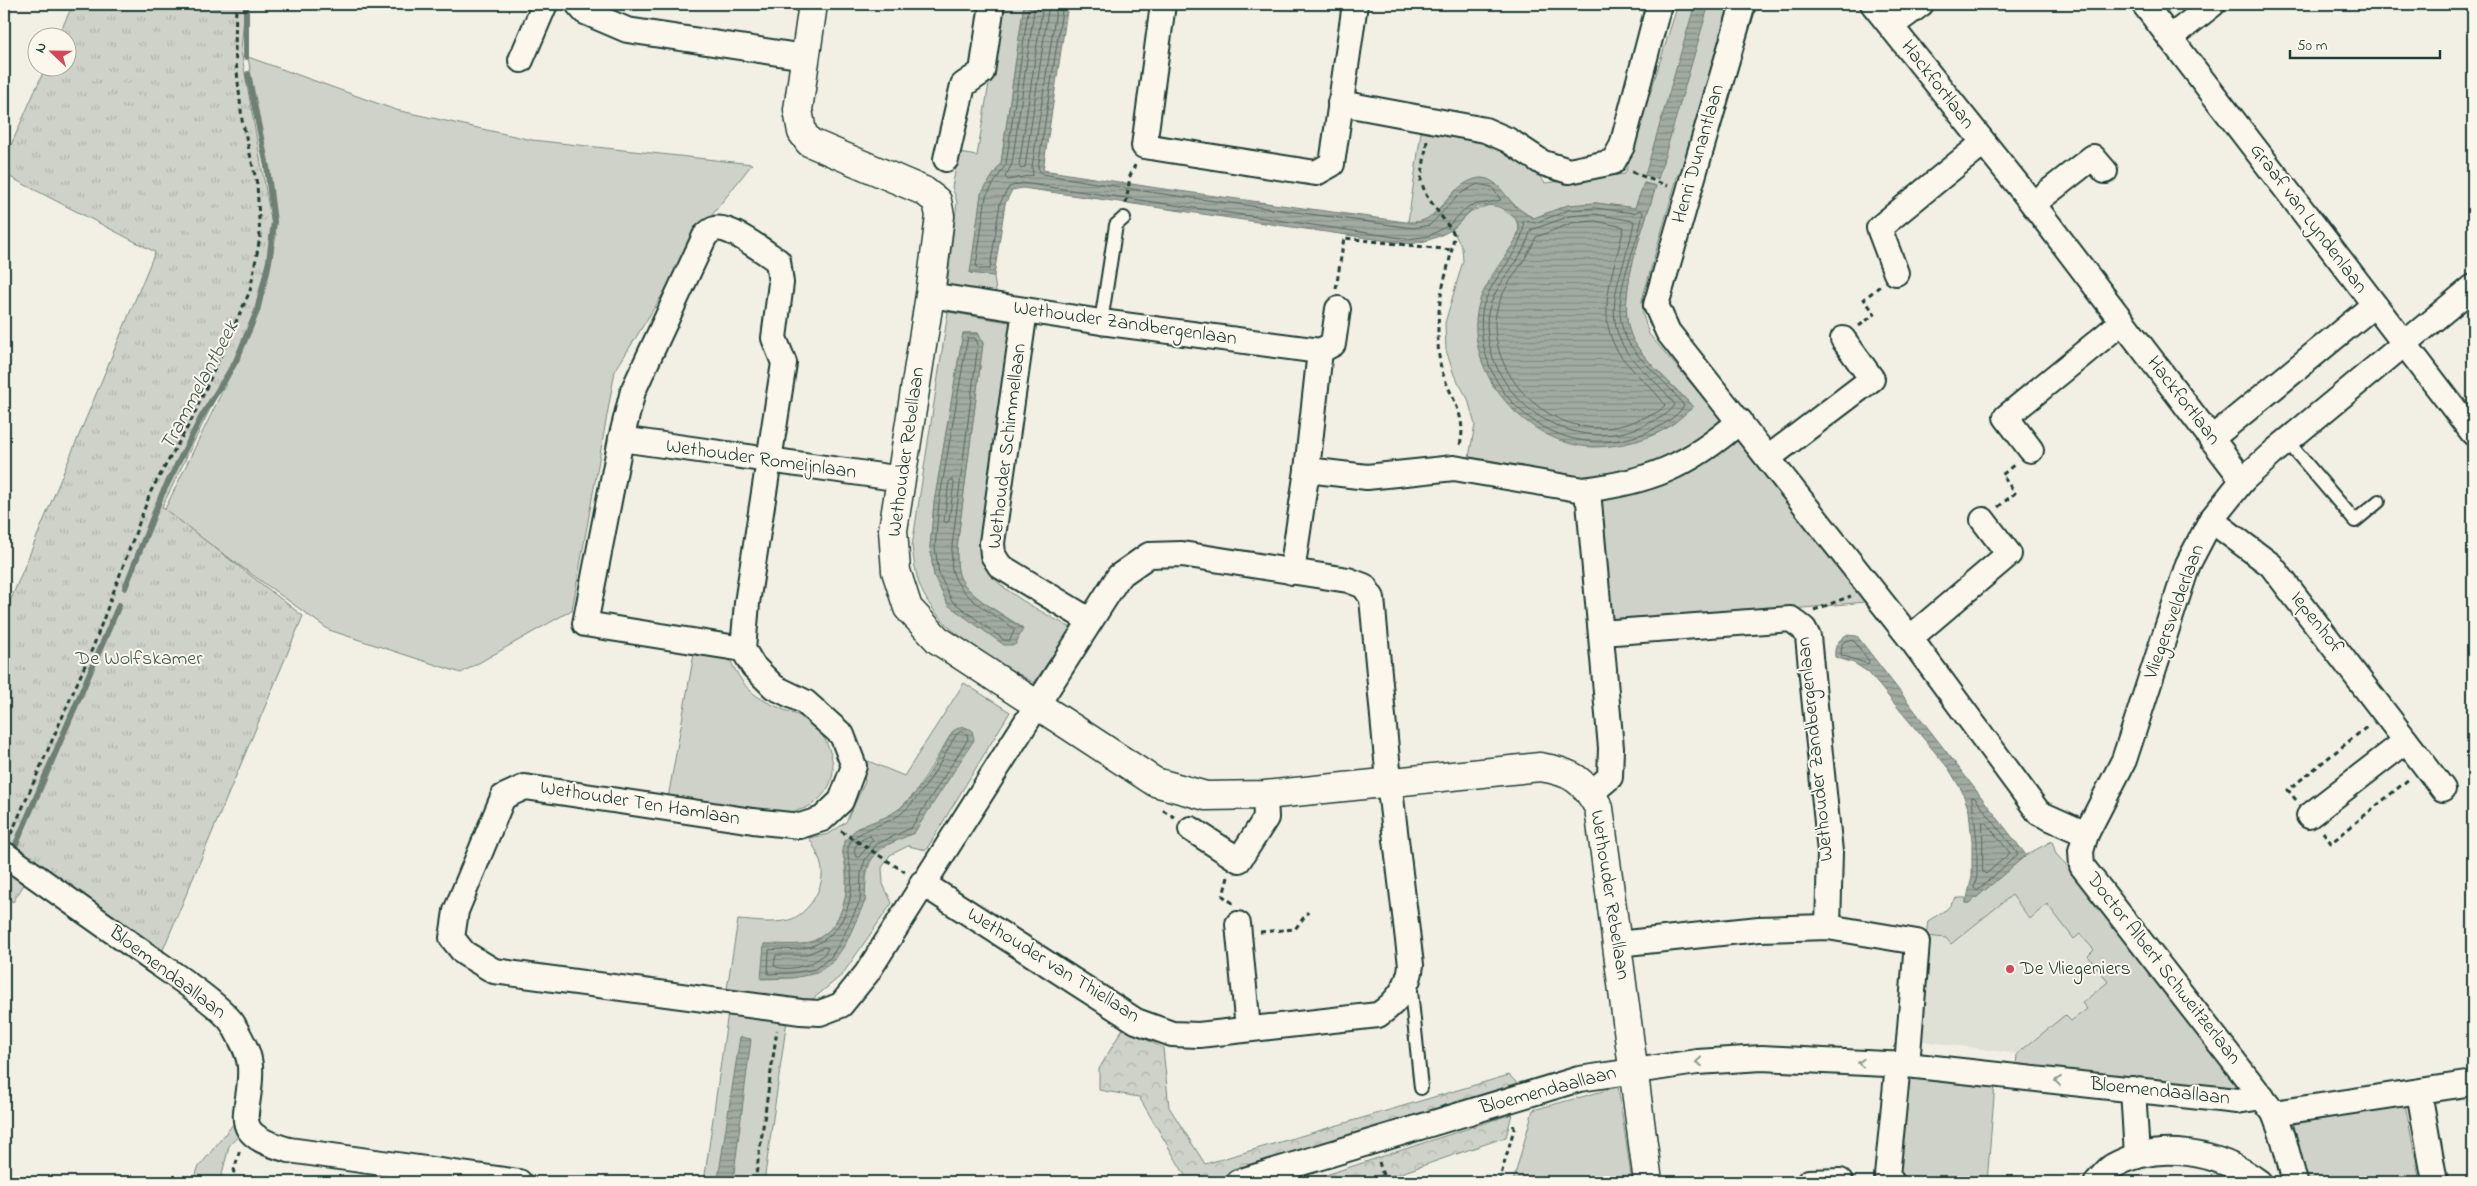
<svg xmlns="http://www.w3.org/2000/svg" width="2477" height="1186" font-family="'Indie Flower',sans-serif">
<defs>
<pattern id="forest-crowns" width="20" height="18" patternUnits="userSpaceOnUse" patternTransform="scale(1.25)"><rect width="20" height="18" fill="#cfd2c8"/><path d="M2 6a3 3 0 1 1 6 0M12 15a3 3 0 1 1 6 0" fill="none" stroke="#b1b5ac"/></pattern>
<pattern id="park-tufts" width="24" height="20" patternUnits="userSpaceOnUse" patternTransform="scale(1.25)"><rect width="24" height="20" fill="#cfd2c8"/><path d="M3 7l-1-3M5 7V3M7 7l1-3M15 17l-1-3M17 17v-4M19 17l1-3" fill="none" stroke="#b1b5ac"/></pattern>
<pattern id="water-rules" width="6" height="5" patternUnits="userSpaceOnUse" patternTransform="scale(1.25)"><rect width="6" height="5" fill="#a2aba1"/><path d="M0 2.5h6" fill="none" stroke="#838c84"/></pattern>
</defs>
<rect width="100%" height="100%" fill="#f2f0e5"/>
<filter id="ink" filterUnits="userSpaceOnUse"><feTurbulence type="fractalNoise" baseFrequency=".02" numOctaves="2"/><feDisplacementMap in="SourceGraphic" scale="10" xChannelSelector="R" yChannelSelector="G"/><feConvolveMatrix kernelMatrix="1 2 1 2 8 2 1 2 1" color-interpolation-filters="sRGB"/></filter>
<g filter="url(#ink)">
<polygon fill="#e0e1d6" points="2012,895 2030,918 2047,904 2074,939 2080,934 2094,951 2088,956 2109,982 2083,1002 2087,1009 2070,1022 2065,1016 2017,1054 1915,1040 1926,936 1946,938 1951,944"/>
<g fill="#cfd2c8" stroke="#77887e" fill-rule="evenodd">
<polygon points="1002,4 1024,4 1001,163 981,194 971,273 994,276 996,292 947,286 957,202 952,187 959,153 977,156"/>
<path d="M1678,4H1733L1683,176L1678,174L1642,300L1643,315L1649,334L1739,440L1865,602L1609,627L1593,479L1469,457L1475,425L1468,399L1454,375L1446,350L1445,323L1463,261L1462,248L1452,229L1471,211L1490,205L1498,206L1515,218L1519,228L1516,240L1492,275L1480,300L1476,325L1481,358L1493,386L1516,413L1637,441L1669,427L1693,407C1675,386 1651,368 1636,345C1610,307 1644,227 1656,186L1644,183L1635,208L1596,203L1568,205L1534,218C1517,210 1507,197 1495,183L1456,190L1427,221L1408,222L1422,125C1471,136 1512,141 1545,183L1625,174Z"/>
<polygon points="248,57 396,110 532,140 752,164 712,215 615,371 572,610 461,673 329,630 164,511 243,349 258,313 269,275 276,235"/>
<path d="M948,312L1015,323L979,543C980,549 980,556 982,562C995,590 1045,613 1071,628L1034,683C997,660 945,636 924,595C916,580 914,562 912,546ZM963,333H978L983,343L957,547C957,559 956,572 962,582C974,599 1006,616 1023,628L934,576L930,547L934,503Z"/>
<path d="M694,654L730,660C746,692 754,697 787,711C793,714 802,716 808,720C822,730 833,751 833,769C833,788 817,806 799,810C773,818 698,802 668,798Z"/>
<path d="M964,683L1010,712L926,850L908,846L890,855L882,868L883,884L892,903L842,975L813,999L786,1004L726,995L738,920C755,921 772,924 789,920C807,915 824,889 822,870C821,861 814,845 809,838L829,834L846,822L865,782L861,758L904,776ZM953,731L895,841C865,856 866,870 865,902L769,979L764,944C776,944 791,946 803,944C849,934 851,886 842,849L857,828L880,821L898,810L916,792Z"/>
<polygon points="2052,841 2056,854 2076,875 2239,1085 2226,1092 2016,1067 2017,1054 2065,1015 2071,1021 2087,1009 2082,1003 2108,982 2088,956 2094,950 2080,934 2074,939 2047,904 2030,919 2012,895 1951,944 1946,938 1926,936 1928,921 1947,909 1956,898 1966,898 1966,903 1970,903 2026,855"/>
<polygon points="728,1012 787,1020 764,1182 704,1182"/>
<polygon points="1916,1075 1995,1084 1987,1182 1905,1182 1896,1170 1905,1080"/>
<polygon points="1618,1087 1631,1175 1584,1182 1513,1182 1533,1110"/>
<polygon points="2405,1104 2420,1182 2305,1182 2294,1124"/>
<polygon points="234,1123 242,1132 229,1146 220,1182 194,1182 198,1168"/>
</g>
<g fill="url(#forest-crowns)" stroke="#77887e">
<polygon points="4,863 28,878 13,902 4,896"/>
<polygon points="1123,1028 1163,1048 1169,1107 1205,1164 1509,1075 1523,1089 1236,1182 1189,1182 1139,1097 1099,1090 1099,1069"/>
<polygon points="1512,1114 1506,1137 1375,1182 1304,1182"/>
</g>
<polygon fill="url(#park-tufts)" stroke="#77887e" points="73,4 245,4 241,51 274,236 258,311 162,507 303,616 152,976 4,867 4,616 155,252 4,174 4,161 45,68 68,68 68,38 58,37"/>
<g fill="url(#water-rules)" stroke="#6e7f75">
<path d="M1024,4H1068L1043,170L1157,188L1413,223C1443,219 1449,186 1475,179C1494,173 1504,195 1515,206C1521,212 1527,215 1534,218L1568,205L1596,203L1635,208L1644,183L1656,186C1644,228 1610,307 1636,345C1650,366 1675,388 1693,407C1685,413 1678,421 1670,426C1649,440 1619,447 1594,447C1526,446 1458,368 1480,300C1485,282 1520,242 1519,228C1519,225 1516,219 1515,217C1504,205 1483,201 1470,211C1463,217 1459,225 1451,230C1437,238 1425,242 1409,244L1023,188L1012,190L1005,204L994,276L970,273L981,194L1001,163Z"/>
<polygon points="1695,4 1709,4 1658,179 1645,175"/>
<path d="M963,333H978L983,343L957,547C957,559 956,571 962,581C972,598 1006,617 1023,629L1015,645H1004L948,605L934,576L930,547L934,503Z"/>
<path d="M1846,635L1857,636L2026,855L1970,903H1966L1972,876V841L1969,811L1962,791L1949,769L1868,672L1854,663L1835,657C1834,647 1837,641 1846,635Z"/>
<path d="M962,726L972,730L974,740L914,833L880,848L869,862L866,873L865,901L846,943L834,961L817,973L793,978L761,979L764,944C776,944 790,945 802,944C839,938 850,898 846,867C844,856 839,847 847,838C858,823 881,822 896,811C923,793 937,758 953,731Z"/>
<polygon points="740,1037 751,1039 733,1181 718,1179"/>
</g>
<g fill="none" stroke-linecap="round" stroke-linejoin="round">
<g stroke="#536960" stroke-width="1">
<polyline points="1029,4 1006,164 986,196 976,266 978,269 990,269 1000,203 1009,187 1022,183 1409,239 1429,236 1449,225 1469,206 1501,200 1492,187 1477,184 1460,194 1430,225 1413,228 1156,193 1042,174 1038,168 1063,4"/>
<polyline points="1035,4 1012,164 1005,177 1008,180 1033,175 1032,167 1057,4"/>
<polyline points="1043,4 1019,166 1021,169 1025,167 1049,4"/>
<path d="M1595,208L1634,213L1640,210L1643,212C1637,255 1601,307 1633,349C1648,369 1670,385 1684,406C1668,429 1627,442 1599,442C1542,441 1492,398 1483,342C1481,328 1480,314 1485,301C1494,276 1517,257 1523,231C1524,227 1523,224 1523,220L1535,223L1569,210Z"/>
<path d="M1595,214L1634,221C1628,265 1598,307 1626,351C1640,371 1662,385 1675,405C1667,417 1653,421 1640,427C1570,456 1489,401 1487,325C1487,292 1513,272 1526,244C1528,240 1529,234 1531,230L1570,216Z"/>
<path d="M1595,221L1624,227C1615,269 1592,317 1621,356C1634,374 1653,387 1665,405C1659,414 1645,417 1635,421C1570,448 1497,393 1495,326C1494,292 1525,266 1536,237L1572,223Z"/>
<path d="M968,338H975L978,344L952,546C952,554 951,563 952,570C959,598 994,614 1015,629L1010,640H1004L952,601L939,574L935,547L939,503Z"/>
<polygon points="952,480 954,483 949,521 946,523 944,521 949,482"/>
<polygon points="1848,640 1854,641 1869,661 1868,664 1841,655 1842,644"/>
<path d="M962,731L967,734L968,739L911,828L877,844L865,860L861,873L860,901L841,941L831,957L815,969L792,973L768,974L769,950C780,948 793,951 804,948C839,941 855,905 851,872C850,863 845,851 850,843C859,828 888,825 902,813C926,792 940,762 956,735Z"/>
<polygon points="1972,797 1975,798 2018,854 1977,891 1974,888 1977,876 1977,841"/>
<polygon points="1983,822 1986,823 2010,853 1986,874 1983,872"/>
<path d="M870,836L873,840L859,857H856C851,846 860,839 870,836Z"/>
<path d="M825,947L828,948C822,964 788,973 774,966L776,955H804Z"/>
</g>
<g stroke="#6e7f75" stroke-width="6">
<polyline points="246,4 246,57"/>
<polyline points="125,588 162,494 202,416 236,361 257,311 269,261 274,222 267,167 248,74"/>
<polyline points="13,851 119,605"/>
</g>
<defs>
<g id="lane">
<polyline points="1101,322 1116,225 1124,218"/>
<polyline points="2287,441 2355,521 2379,501"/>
<polyline points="1410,981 1421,1088"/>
</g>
<g id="street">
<polyline points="578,4 585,12 627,30 805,57"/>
<polyline points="1163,4 1144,146 1316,173 1332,164 1355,4"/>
<polyline points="1743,4 1656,305 1668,332 1910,638 2039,813 2086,834"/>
<polyline points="1873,4 2033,204 2243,480"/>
<polyline points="2144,4 2473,433"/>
<polyline points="1891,26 1921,4"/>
<polyline points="2170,38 2213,4"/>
<polyline points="521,60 545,4"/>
<polyline points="1340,103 1485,130 1508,140 1543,163 1569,171 1613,162 1622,146 1659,4"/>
<polyline points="946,159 963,85 982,72 992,4"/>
<polyline points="2033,204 2093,157 2105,171"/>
<polyline points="1896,273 1879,228 1983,143"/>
<polyline points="930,295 1101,322 1320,351"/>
<polyline points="1025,310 992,543 993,555 1000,566 1089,620"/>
<polyline points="621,439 902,479"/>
<polyline points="2211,439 2374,305"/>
<polyline points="2031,450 2006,417 2122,322"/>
<polyline points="1768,458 1872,379 1843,339"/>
<polyline points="1307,470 1367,477 1454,468 1583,490 1589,502 1611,748 1610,777 1591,793"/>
<path d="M1583,490C1649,482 1689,466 1740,421"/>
<polyline points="2211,520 2271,565 2443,789"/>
<polyline points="1292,572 1307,470 1320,351 1333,344 1338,309"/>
<polyline points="1601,633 1791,619 1804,629 1808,637 1830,852 1828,927"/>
<polyline points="1910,638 2009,554 1983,520"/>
<path d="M743,649L585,624L621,439L633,391L705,236C708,233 711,230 715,229C728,224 766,253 778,261L781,283L774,338L784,363L747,603L743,649L753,666L774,687L805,702L842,735L854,766L841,801L822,819L800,826L753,821L525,787L503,797L456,911L452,938L464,953L494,971L801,1012L820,1013L841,1005L867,973L1119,576L1149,555L1182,554L1348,580L1364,586L1372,598L1389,781L1411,965C1409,987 1396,1003 1378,1015L1199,1035L1172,1034L1136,1021L922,883"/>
<polyline points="2309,816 2406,741"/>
<polyline points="1191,829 1239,860 1266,818 1265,795"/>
<path d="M4,854C55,890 105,926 156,962C175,975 221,1006 233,1024C240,1038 249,1051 250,1066C253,1115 223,1132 289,1150L519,1182"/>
<polyline points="1238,924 1248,1029"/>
<polyline points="1617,944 1759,929 1828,927 1917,942 1907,1065"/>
<polyline points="2133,1089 2137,1156"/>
<polyline points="2419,1092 2435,1182"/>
<polyline points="2274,1113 2473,1083"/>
<polyline points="1238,1182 1579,1079 1697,1062 1762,1058 1907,1065 2237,1101 2262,1097"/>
<polyline points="1809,1182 1840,1181"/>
<polyline points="1892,1182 1887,1176 1898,1064"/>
<path d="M2097,1182C2102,1177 2107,1169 2113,1166C2159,1140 2219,1152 2259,1182"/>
<polyline points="2295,1182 2283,1137 2274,1113 2082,866 2081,851 2086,834 2124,760 2188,564 2211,520 2243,480 2275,451 2473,287"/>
</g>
<path id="secondary" d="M813,4L798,110L802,132L809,142L924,191L937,201L940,216L930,295L893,530L896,571L908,608L938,640L1155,782L1206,796L1265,795L1540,767C1572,772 1584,780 1599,808L1648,1182"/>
</defs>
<use href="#lane" stroke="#1f3d34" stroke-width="16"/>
<use href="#street" stroke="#1f3d34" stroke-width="28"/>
<use href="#secondary" stroke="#1f3d34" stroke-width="31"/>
<g stroke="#1f3d34" stroke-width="3" stroke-dasharray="5 4" stroke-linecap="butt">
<path d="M1427,141L1421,181L1426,195L1454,234C1452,258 1443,279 1440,302C1438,319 1437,339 1439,356C1442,390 1471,412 1459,448"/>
<polyline points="1632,172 1668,186"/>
<polyline points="1126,204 1130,176 1135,165"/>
<polyline points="1336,289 1344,238 1452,250"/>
<polyline points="1859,326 1875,314 1864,299 1880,286"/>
<polyline points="1998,507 2015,493 2002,475 2015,464"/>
<polyline points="1814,610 1851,596"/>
<polyline points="2296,800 2288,790 2368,726"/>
<polyline points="1163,810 1174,817"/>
<polyline points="841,831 905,872"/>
<polyline points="2323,832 2331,843 2409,779"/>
<polyline points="11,834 93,647 151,491 191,421 250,291 260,237 257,184 242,120 235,52 236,4"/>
<polyline points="1228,877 1223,896 1234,904"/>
<polyline points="1260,932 1295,929 1308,912"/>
<polyline points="1379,1162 1385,1182"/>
<polyline points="231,1182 240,1149"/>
<polyline points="755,1182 777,1030"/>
<polyline points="1499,1182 1514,1129 1513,1122"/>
</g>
<use href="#lane" stroke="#fbf7ec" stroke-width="12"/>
<use href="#street" stroke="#fbf7ec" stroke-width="24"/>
<use href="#secondary" stroke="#fbf7ec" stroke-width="28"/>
</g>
<defs><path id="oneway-chevron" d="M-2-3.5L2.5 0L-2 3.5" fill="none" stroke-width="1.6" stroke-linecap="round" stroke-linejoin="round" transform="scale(1.25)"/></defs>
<g stroke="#8d9a90">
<use href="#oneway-chevron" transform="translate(1699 1062) rotate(175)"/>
<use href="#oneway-chevron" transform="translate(1861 1063) rotate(-177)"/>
<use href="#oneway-chevron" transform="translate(2058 1081) rotate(-174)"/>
</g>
</g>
<circle fill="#d1495b" stroke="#fbf7ec" stroke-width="2" cx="2010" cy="969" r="5"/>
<g text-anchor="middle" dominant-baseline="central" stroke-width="4" stroke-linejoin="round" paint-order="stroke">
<g font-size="20" fill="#1f3d34" stroke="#fbf7ec">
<text transform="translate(1937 85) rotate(52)">Hackfortlaan</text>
<text transform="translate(1699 154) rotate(-74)">Henri Dunantlaan</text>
<text transform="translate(2308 219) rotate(53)">Graaf van Lyndenlaan</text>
<text transform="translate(1125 324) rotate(8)">Wethouder Zandbergenlaan</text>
<text transform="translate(2183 401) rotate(52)">Hackfortlaan</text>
<text transform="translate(1008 446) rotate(-83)">Wethouder Schimmellaan</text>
<text transform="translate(907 452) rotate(-82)">Wethouder Rebellaan</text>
<text transform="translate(761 460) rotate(8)">Wethouder Romeijnlaan</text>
<text transform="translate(2175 612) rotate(-70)">Vliegersvelderlaan</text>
<text transform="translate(2316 623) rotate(52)">Iepenhof</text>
<text transform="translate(1816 749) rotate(-96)">Wethouder Zandbergenlaan</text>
<text transform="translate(640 804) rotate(9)">Wethouder Ten Hamlaan</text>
<text transform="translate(1609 895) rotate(81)">Wethouder Rebellaan</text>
<text transform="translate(1053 966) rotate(32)">Wethouder van Thiellaan</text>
<text transform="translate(2163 969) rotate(52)">Doctor Albert Schweitzerlaan</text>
<text transform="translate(167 973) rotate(37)">Bloemendaallaan</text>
<text transform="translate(1548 1091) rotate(-15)">Bloemendaallaan</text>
<text transform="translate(2160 1092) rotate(6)">Bloemendaallaan</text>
</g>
<g font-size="20" fill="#425b52" stroke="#fbf7ec">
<text x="139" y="659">De Wolfskamer</text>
</g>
<g font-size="20" fill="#1f3d34" stroke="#fbf7ec" text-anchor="start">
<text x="2020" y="969">De Vliegeniers</text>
</g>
<g font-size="21" font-style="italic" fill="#465e55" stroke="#fbf7ec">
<text transform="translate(200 386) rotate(-62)">Trammelantbeek</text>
</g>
</g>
<rect width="2477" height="1186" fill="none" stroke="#fbf7ec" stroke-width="20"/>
<rect x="10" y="10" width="2457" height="1166" fill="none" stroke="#1f3d34" stroke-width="2" filter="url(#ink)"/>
<g transform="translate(52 52) rotate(292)"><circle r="24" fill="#fbf7ec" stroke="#a3ada2"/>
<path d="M0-4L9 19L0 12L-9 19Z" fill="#d1495b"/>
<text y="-8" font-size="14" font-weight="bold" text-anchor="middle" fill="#1f3d34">N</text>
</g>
<path d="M2290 50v8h150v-8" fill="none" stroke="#1f3d34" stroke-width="2.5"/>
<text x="2297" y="50" font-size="15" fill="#1f3d34" stroke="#fbf7ec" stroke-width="4" paint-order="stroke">50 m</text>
</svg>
